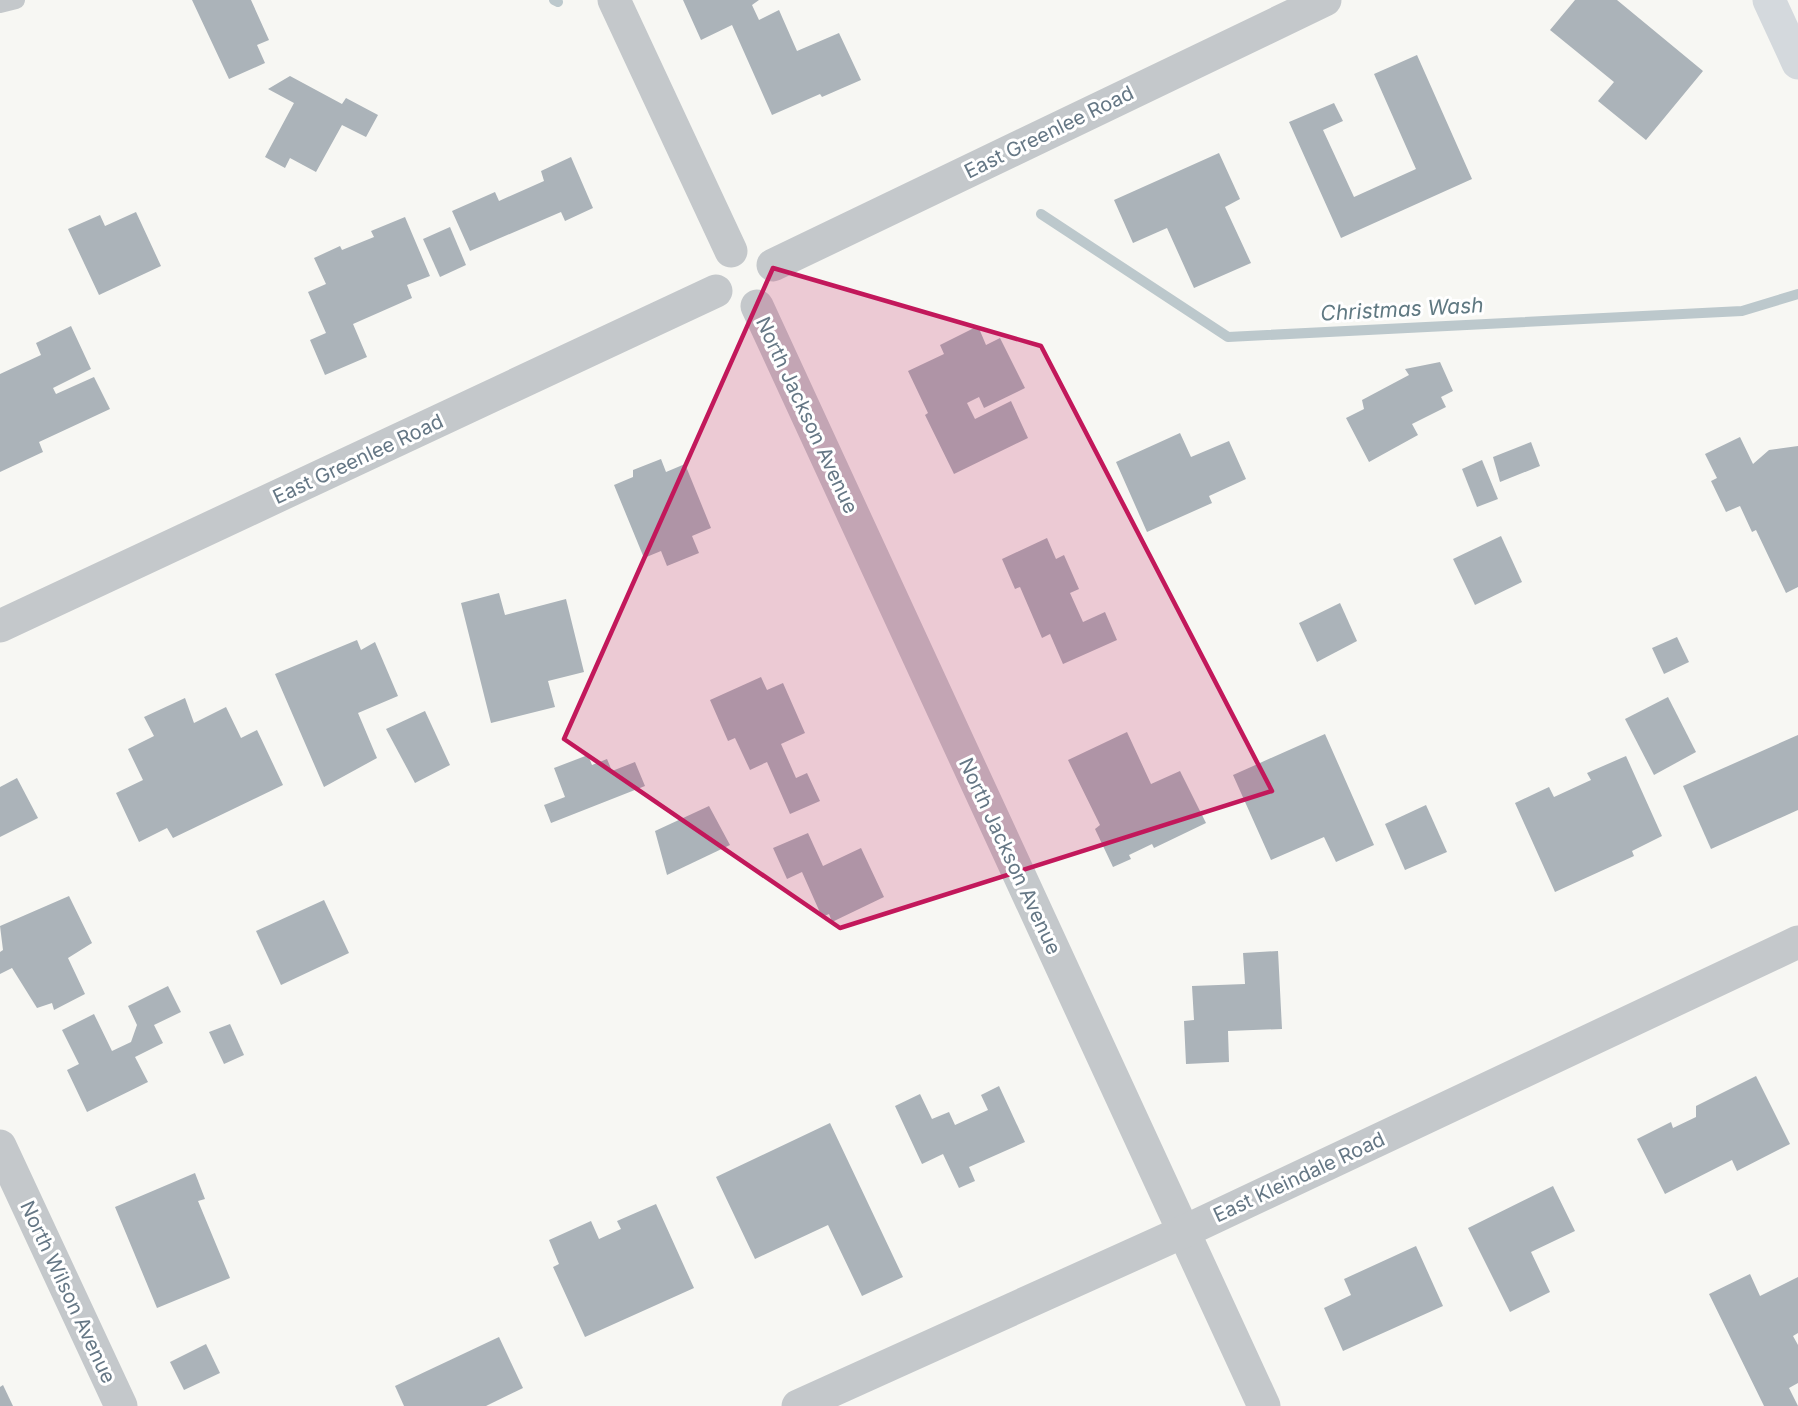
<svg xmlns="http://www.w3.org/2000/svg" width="1798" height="1406" font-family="Inter,sans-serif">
<rect width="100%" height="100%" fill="#f7f7f3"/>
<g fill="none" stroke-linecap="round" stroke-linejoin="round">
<g stroke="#bcc8cc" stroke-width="10">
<polyline points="554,0 558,2"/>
<polyline points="1041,214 1228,337 1742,311 1798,294"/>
</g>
</g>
<g fill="#abb3b9">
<polygon points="192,0 251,0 269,40 257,45 265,63 229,79"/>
<polygon points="683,0 759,0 752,5 759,20 779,10 797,51 839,33 861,80 822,97 820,94 772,115 732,25 701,40"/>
<polygon points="1575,0 1617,0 1703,71 1646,140 1598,101 1614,82 1550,30"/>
<polygon points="1417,55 1472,179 1341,238 1289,122 1334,103 1343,121 1323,130 1354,197 1416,169 1374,74"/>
<polygon points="290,76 342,104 346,98 378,115 366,137 342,125 316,172 290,158 285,168 265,157 294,103 268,89"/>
<polygon points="1219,153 1240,199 1225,207 1251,263 1194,288 1167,228 1133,243 1114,200"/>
<polygon points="571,157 593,208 565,221 561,212 470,251 452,211 495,192 499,201 544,181 541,171"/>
<polygon points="136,212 161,266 99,295 68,229 100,215 105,226"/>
<polygon points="405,217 430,276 407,285 412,298 353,324 367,357 325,375 310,340 326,333 308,292 326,284 314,258 340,246 342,250 374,237 371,231"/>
<polygon points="450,227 466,265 440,277 423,239"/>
<polygon points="71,326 91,369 53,388 56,394 94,377 110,409 39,442 43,452 0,472 0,374 41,355 36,343"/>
<polygon points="978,326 986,345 1000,338 1025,388 984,408 979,397 967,403 975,419 1011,401 1028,438 954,474 925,415 928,413 908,371 944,354 940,345"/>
<polygon points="1440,362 1453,391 1441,397 1446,407 1412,424 1418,435 1369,462 1346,418 1364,409 1362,400 1409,375 1405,369"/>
<polygon points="1180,433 1191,457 1229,441 1246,479 1209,496 1212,503 1147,532 1116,462"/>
<polygon points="1740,437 1753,464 1769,450 1798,446 1798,587 1786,593 1756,530 1752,532 1740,506 1726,512 1711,481 1717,478 1705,454"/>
<polygon points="1531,442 1540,466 1500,482 1493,457"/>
<polygon points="661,459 666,472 685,464 711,528 692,536 699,553 667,566 661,551 644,558 614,485 633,477 633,470"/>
<polygon points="1482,460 1498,499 1477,507 1462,469"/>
<polygon points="1501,536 1522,582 1475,605 1453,559"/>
<polygon points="1047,538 1056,559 1064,555 1079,589 1070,593 1083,622 1105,612 1117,640 1063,664 1050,634 1042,638 1020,587 1015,589 1002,559"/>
<polygon points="499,593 505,615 566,599 584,672 548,681 555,707 491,723 461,603"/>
<polygon points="1340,603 1357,641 1317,662 1299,623"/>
<polygon points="1677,637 1689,662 1664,674 1652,648"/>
<polygon points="357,640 361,650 375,642 398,696 358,713 377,758 324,787 275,674"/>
<polygon points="761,677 767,690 783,683 805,733 781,744 796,778 807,773 820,801 790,814 767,762 750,770 735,738 728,741 710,700"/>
<polygon points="1668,697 1696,752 1654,775 1625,719"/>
<polygon points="185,698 194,723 226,707 241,738 257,730 283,785 173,838 167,828 139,842 116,793 143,780 128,749 154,736 144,717"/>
<polygon points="425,711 450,765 415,783 386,729"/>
<polygon points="1127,732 1151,784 1180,771 1206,823 1154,848 1152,844 1129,855 1131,859 1113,867 1095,829 1100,825 1068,760"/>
<polygon points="1325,734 1374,845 1336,862 1324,837 1271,860 1233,775"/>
<polygon points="1798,735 1798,810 1711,849 1683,786"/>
<polygon points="588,755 592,765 607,759 612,771 635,762 645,786 551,823 544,805 565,797 554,768"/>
<polygon points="1626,756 1662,836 1632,851 1634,856 1555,892 1515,803 1549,787 1554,797 1591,780 1587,773"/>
<polygon points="17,778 38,818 0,837 0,787"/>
<polygon points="1426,805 1447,852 1405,870 1385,824"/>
<polygon points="709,806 730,845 667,875 655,831"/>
<polygon points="808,833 823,866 861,848 884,897 832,922 829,914 822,917 802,872 787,879 773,848"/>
<polygon points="69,896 92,943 68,958 85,994 54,1010 52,1003 37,1008 12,968 0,974 0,952 3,950 0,926"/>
<polygon points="324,900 349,953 281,985 256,931"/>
<polygon points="1278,951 1282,1029 1228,1031 1229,1062 1186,1064 1184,1021 1194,1020 1192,986 1245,984 1243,953"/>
<polygon points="168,986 181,1012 154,1025 163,1043 135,1057 148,1082 87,1112 67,1070 79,1064 62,1030 94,1014 112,1051 131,1042 137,1025 128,1006"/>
<polygon points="230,1024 244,1055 224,1064 209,1032"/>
<polygon points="1756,1076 1790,1144 1737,1171 1732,1160 1665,1194 1637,1139 1671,1122 1673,1128 1696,1117 1696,1106"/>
<polygon points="999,1086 1025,1142 969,1167 975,1181 959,1188 943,1154 922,1164 895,1106 920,1094 932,1119 949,1112 955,1125 988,1110 981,1095"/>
<polygon points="830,1123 903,1277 862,1296 828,1225 755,1259 716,1177"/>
<polygon points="195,1173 205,1199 198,1201 230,1278 157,1308 115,1207"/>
<polygon points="1553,1186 1575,1231 1531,1252 1550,1292 1510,1312 1468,1228"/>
<polygon points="656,1204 694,1288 585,1337 553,1267 559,1264 549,1240 591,1221 599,1239 621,1229 617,1221"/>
<polygon points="1416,1246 1443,1306 1343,1351 1324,1308 1351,1295 1344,1279"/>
<polygon points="1750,1274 1760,1296 1798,1277 1798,1333 1793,1336 1798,1345 1798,1383 1789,1388 1798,1406 1764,1406 1709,1294"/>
<polygon points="499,1337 523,1388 486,1406 404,1406 395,1386"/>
<polygon points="206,1344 220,1373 184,1390 170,1362"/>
<polygon points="3,1385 13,1406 0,1406 0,1387"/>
</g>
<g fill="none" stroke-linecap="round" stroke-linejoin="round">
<polyline stroke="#c4c8cb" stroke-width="18" points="0,4 16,0"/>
<g stroke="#c4c8cb" stroke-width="33">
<polyline points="614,0 731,251"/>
<polyline points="773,265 1325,0"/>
<polyline points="757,306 1264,1406"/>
<polyline points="0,626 716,291"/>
<polyline points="0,1146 121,1406"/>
<polyline points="798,1406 1183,1232 1798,942"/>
</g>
<polyline stroke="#d4d9dd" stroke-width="33" points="1769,0 1798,63"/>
</g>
<path fill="#c2185b" fill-opacity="0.2" stroke="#c2185b" stroke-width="4.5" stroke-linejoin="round" d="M773,268L1041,346L1272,791L840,928L564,739Z"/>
<g text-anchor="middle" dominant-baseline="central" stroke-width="6" stroke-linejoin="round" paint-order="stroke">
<g font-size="20" fill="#657785" stroke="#fff">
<text transform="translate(1049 132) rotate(-26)">East Greenlee Road</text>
<text transform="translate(807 415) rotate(65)">North Jackson Avenue</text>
<text transform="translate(358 459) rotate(-25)">East Greenlee Road</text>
<text transform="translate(1010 856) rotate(65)">North Jackson Avenue</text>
<text transform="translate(1299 1177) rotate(-25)">East Kleindale Road</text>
<text transform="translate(68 1292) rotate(65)">North Wilson Avenue</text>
</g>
<g font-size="21" font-style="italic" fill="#607982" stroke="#fff">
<text transform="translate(1402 309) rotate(-3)">Christmas Wash</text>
</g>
</g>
</svg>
